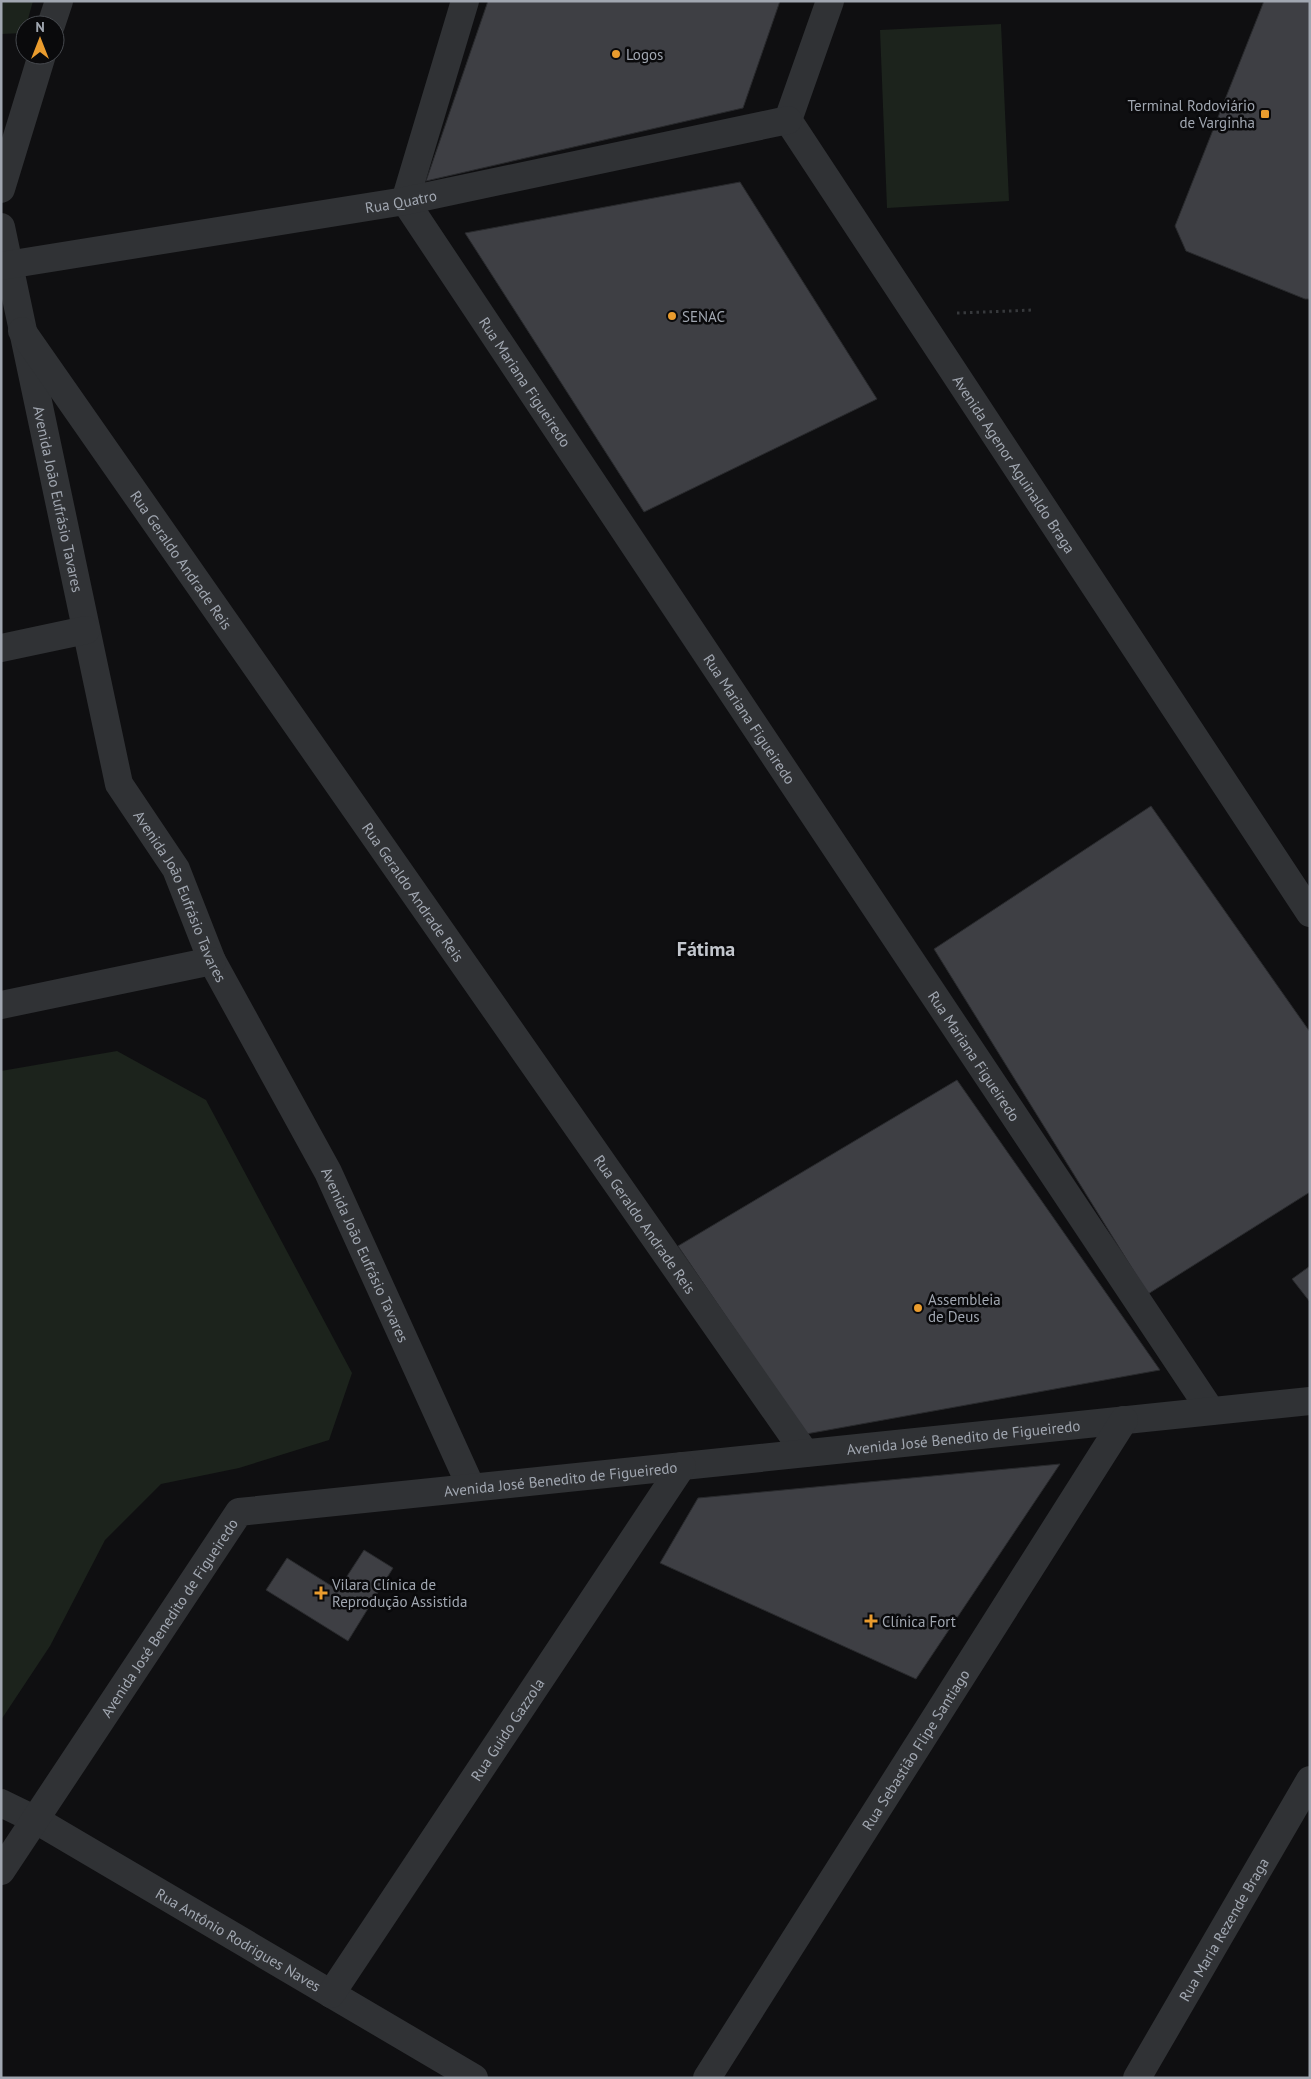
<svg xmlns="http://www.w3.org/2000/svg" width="1311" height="2079" font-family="'PT Sans',sans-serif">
<rect width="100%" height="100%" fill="#0f0f11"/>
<g fill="#1c231c">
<polygon points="1,1 33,1 24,33 1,34"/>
<polygon points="1001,24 1009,201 887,208 880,30"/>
<polygon points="117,1051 206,1100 352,1373 329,1440 239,1468 161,1484 105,1540 50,1646 1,1720 1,1071"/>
</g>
<g fill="#3e3f44" stroke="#292a2d">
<polygon points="488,1 780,1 743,108 426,181"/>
<polygon points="1264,1 1310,1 1310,299 1305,299 1186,251 1175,226"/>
<polygon points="740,182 877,399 644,512 465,233"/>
<polygon points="1151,806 1310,1032 1310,1192 1148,1294 934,949"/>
<polygon points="957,1080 1160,1370 806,1434 678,1246"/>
<polygon points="1310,1266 1310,1302 1292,1279"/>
<polygon points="1060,1464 916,1679 660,1563 698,1498"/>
<polygon points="364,1550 393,1568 348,1641 266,1590 287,1558 338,1590"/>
</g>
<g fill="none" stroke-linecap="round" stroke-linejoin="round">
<polyline stroke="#37393c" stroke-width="3" stroke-dasharray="2.5 4" stroke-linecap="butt" points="957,313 1034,310"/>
<g stroke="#303235" stroke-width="28">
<path id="s1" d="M465,1L405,201L1211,1411"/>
<path id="s2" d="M830,1L788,120L1310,913"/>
<polyline points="51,25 59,1"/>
<polyline points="1,189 42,55"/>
<path id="s3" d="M1,227L119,784L176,869L212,961L328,1172L471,1487"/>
<path id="s4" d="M1,266L405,201L788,120"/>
<path id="s5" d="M22,331L805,1453"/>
<polyline points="1,648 86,630"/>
<polyline points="1,1005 212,961"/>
<path id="s6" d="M1,1803L36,1820L474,2078"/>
<path id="s7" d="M1,1871L239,1512L1310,1401"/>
<path id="s8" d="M331,1994L682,1466"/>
<path id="s9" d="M707,2078L1124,1420"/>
<path id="s10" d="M1137,2078L1310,1780"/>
</g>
</g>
<g fill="#ea9c2e" stroke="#0a0a0c" stroke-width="2">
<circle cx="616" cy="54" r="5"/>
<rect x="1260" y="109" width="10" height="10" rx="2.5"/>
<circle cx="672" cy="316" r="5"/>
<circle cx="918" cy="1308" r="5"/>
<path d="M318.5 1585.5h5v5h5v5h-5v5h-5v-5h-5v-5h5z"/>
<path d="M868.5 1613.5h5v5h5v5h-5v5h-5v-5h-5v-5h5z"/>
</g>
<g text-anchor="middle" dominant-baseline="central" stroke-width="5" stroke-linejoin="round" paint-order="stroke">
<g font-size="15" fill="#a1a7b1" stroke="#0a0a0c" text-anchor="start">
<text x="626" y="54">Logos</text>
<text x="1255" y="105" text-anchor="end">Terminal Rodoviário<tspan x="1255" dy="17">de Varginha</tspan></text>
<text x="682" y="316">SENAC</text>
<text x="928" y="1299">Assembleia<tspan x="928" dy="17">de Deus</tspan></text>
<text x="332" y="1584">Vilara Clínica de<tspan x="332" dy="17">Reprodução Assistida</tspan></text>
<text x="882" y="1621">Clínica Fort</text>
</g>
<g font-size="15" fill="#a1a7b1" stroke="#0a0a0c">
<text stroke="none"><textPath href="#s4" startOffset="405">Rua Quatro</textPath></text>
<text stroke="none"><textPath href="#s1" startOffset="426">Rua Mariana Figueiredo</textPath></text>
<text stroke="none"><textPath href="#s2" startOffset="538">Avenida Agenor Aguinaldo Braga</textPath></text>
<text stroke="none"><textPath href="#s3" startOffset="278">Avenida João Eufrásio Tavares</textPath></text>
<text stroke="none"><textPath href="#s5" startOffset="279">Rua Geraldo Andrade Reis</textPath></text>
<text stroke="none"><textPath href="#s1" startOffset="831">Rua Mariana Figueiredo</textPath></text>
<text stroke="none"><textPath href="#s5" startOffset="684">Rua Geraldo Andrade Reis</textPath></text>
<text stroke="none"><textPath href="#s3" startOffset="698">Avenida João Eufrásio Tavares</textPath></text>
<text stroke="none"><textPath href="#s1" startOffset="1236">Rua Mariana Figueiredo</textPath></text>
<text stroke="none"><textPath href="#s5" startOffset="1089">Rua Geraldo Andrade Reis</textPath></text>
<text stroke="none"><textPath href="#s3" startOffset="1102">Avenida João Eufrásio Tavares</textPath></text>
<text stroke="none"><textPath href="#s7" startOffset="1159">Avenida José Benedito de Figueiredo</textPath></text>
<text stroke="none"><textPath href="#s7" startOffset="754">Avenida José Benedito de Figueiredo</textPath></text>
<text stroke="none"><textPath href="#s7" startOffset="304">Avenida José Benedito de Figueiredo</textPath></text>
<text stroke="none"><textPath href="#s8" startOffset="318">Rua Guido Gazzola</textPath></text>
<text stroke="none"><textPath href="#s9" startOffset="389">Rua Sebastião Flipe Santiago</textPath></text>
<text stroke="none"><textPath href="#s10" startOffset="172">Rua Maria Rezende Braga</textPath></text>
<text stroke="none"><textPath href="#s6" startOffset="274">Rua Antônio Rodrigues Naves</textPath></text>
</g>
<g font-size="20" font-weight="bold" fill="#c2c6cd" stroke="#0a0a0c">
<text x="706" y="949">Fátima</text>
</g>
</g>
<rect width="1311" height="2079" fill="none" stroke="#a1a7b1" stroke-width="5"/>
<g transform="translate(40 40)"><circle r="24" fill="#0a0a0c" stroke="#46494e"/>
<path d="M0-4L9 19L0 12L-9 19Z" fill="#ea9c2e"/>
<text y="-8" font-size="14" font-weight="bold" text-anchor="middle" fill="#a1a7b1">N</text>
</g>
</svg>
